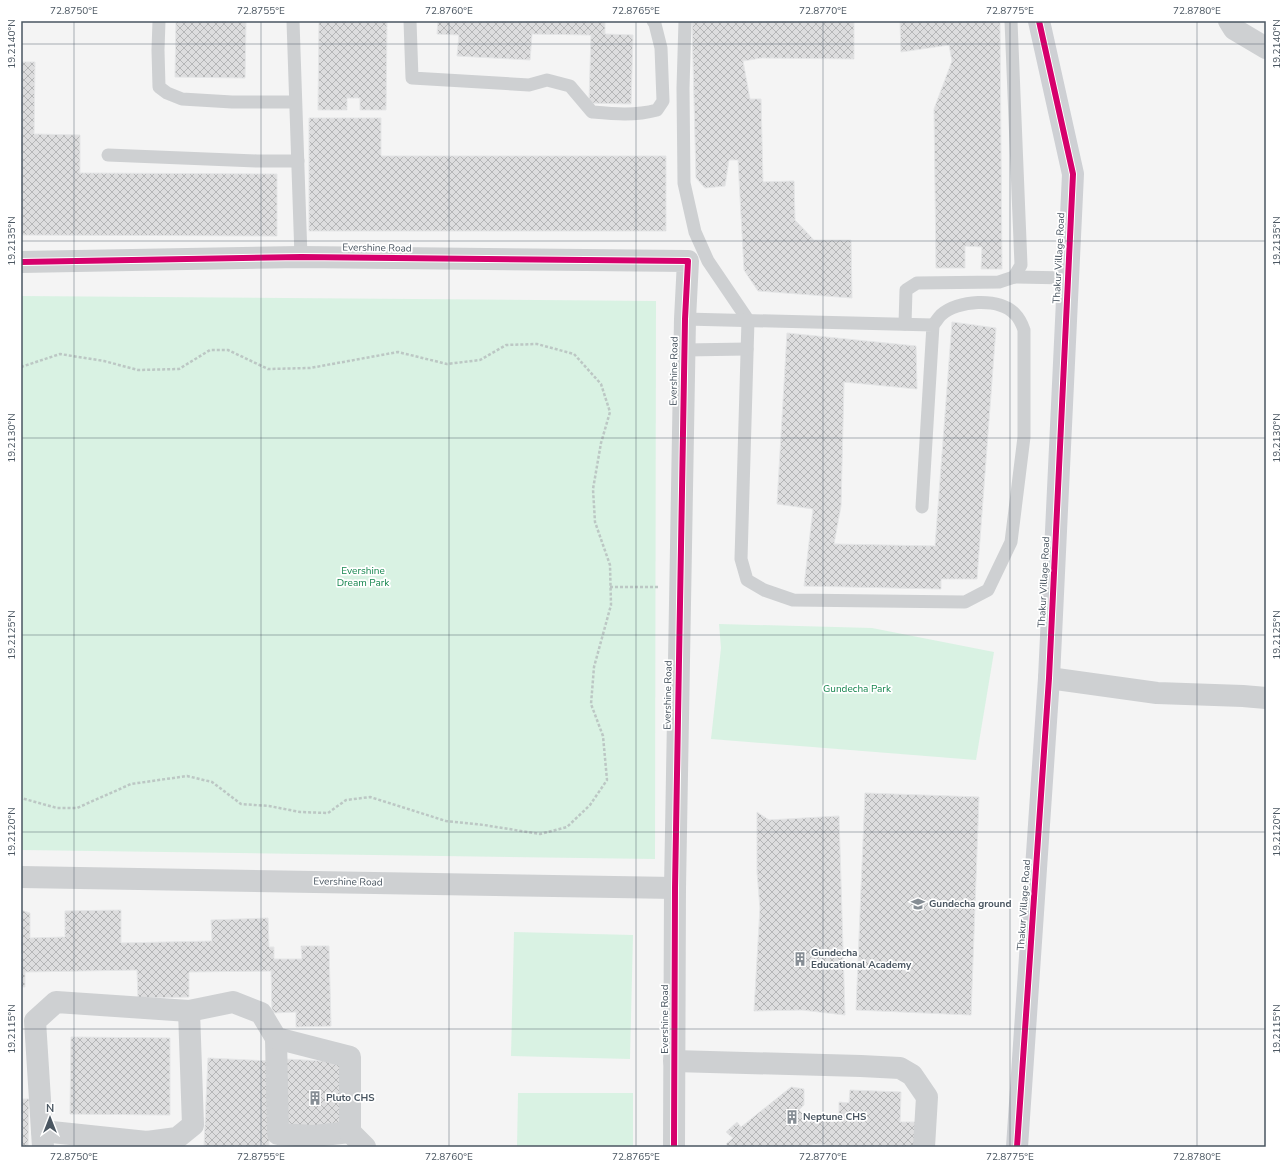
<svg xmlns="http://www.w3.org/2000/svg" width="1287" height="1168" font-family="'Nunito Sans',sans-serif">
<defs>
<pattern id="building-cross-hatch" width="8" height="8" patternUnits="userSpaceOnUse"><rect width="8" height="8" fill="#ddddde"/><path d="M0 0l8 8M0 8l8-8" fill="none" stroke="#b5b6b7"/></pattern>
</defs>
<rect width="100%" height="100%" fill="#f4f4f4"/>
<g fill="#d9f2e3">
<polygon points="21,296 656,301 655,859 21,850"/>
<polygon points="719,624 872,628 994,652 976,760 711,739 721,648"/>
<polygon points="514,932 633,935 630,1059 511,1056"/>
<polygon points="518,1093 633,1093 633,1147 517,1147"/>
</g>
<g fill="url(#building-cross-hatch)" stroke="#e5e6e7">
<polygon points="176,21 246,21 245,78 175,77"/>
<polygon points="319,21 387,21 386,110 360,110 360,98 347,98 347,110 318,110"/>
<polygon points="438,21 605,21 605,34 633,35 631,104 589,103 591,35 532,34 530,60 457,56 459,35 437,34"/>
<polygon points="692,21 854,21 854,59 761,58 743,61 750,99 761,99 763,182 794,181 795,220 814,240 851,240 852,298 758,291 744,270 738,160 729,160 725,186 705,188 696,178"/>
<polygon points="900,21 1000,21 1002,269 981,269 982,247 965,246 965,268 936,268 934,109 952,61 949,45 901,52"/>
<polygon points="21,62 35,62 34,134 80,135 80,173 277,174 277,236 21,235"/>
<polygon points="309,118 381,118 381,156 666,156 666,231 309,231"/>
<polygon points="952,322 996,328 977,579 941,579 941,589 804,586 813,509 777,504 787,333 916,346 917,389 844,382 841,506 834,544 935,546"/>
<polygon points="865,793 979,797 971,1015 856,1010"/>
<polygon points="757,812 769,820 839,816 845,1015 802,1010 754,1011 760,908 757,872"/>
<polygon points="21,910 30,913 30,938 65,937 65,911 121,910 121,943 212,941 211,920 268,918 269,947 274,947 274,959 302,959 301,946 329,946 331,1026 296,1027 296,1012 272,1013 271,971 189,972 189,997 138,998 137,970 25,972 25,987 21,987"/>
<polygon points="71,1037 170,1038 170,1115 70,1114"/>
<polygon points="208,1058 270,1061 269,1147 204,1147"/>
<polygon points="285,1059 342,1062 344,1125 286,1129"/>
<polygon points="791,1087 804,1089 804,1105 799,1110 806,1117 808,1114 829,1114 829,1118 839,1118 839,1102 849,1103 850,1090 901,1092 900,1122 917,1122 916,1147 826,1147 826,1145 813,1144 809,1147 742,1147 741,1146 739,1147 729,1147 726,1144 733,1138 726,1132 737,1122 741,1127"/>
<polygon points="21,1099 29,1099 28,1147 21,1147"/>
</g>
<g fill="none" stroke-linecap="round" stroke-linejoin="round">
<g stroke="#bcc7c4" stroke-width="2.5" stroke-dasharray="3 2" stroke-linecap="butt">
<polyline points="21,367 60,354 104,361 138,370 179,369 210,350 228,350 268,369 310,368 398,352 447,364 480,360 506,345 537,344 574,354 601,384 610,412 601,443 593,489 595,522 610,565 611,605 594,667 591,704 603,736 607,780 590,805 567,827 540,834 484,825 446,821 370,797 346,800 328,813 300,812 269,806 241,804 212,782 187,776 131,784 77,808 57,808 21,798"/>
<polyline points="610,587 658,587"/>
</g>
<g stroke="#ced0d2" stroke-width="13">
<polyline points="159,21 158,50 159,87 167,93 182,99 232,102 295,102"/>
<polyline points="293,21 301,257"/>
<path d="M410,21L412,78L529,85L547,80L570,86L592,112C614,114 635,116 657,110L663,101L661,48L655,24L653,21"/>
<path d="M685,21L683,88L684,183L695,232L708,261L748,320L741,559L747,580L764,590L793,600L965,602L988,590L1011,542L1024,437V330C1022,324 1020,319 1015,314C999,297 957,300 941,315C938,318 936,322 933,325"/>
<polyline points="108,155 257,161 298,161"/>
<polyline points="1014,277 1068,278"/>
<polyline points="685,319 933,325 922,507"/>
<polyline points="905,324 906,290 917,283 999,282 1014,277 1021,265 1011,21"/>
<polyline points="685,350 747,349"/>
</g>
<g stroke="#ced0d2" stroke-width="22">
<polyline points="1229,21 1234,29 1266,48"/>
<polyline points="21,262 301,257 688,261 685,319 675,888 674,1147"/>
<polyline points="1049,678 1157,693 1243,696 1266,698"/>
<polyline points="21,877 675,888"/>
<polyline points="276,1038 278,1134 314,1136 350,1132"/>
<polyline points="674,1061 861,1066 900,1068 912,1075 927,1097 924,1147"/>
<polyline points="42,1131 147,1142 177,1138 193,1125 189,1011"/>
<polyline points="43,1147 35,1021 56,1002 189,1011 233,1002 261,1013 276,1038 350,1057 350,1132 365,1147"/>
</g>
<polyline stroke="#ced0d4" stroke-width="22" points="1017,1147 1049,678 1073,174 1039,21"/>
<defs>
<g id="cycleway">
<polyline points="21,262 301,257 688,261 685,319 675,888 674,1147"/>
<polyline points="1017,1147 1049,678 1073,174 1039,21"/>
</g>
</defs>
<use href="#cycleway" stroke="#fff" stroke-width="8"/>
<use href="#cycleway" stroke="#d6006c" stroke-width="6"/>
</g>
<path fill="none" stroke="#4a5661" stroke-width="1" stroke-opacity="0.45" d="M74,21V1147M261,21V1147M449,21V1147M636,21V1147M823,21V1147M1010,21V1147M1197,21V1147M21,44H1266M21,241H1266M21,438H1266M21,635H1266M21,832H1266M21,1029H1266"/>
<defs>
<symbol id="school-bare" viewBox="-9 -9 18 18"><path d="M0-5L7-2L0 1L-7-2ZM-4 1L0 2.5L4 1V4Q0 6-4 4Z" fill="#868d94" stroke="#fff" stroke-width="2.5" paint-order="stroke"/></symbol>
<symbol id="building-bare" viewBox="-9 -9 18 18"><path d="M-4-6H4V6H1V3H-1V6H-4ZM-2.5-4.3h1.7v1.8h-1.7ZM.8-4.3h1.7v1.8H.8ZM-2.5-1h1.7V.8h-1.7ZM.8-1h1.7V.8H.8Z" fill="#868d94" stroke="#fff" stroke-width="2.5" paint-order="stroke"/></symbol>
</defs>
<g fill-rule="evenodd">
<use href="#school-bare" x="908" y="894" width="20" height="20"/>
<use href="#building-bare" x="790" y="949" width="20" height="20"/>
<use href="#building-bare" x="305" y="1088" width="20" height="20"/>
<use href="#building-bare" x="782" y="1107" width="20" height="20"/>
</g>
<g text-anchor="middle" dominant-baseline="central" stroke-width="3.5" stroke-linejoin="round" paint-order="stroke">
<g font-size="10" fill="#4a5661" stroke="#fff">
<text transform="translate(377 248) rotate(1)">Evershine Road</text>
<text transform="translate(1059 258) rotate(-87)">Thakur Village Road</text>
<text transform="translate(674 371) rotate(-89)">Evershine Road</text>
<text transform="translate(1044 582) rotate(-87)">Thakur Village Road</text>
<text transform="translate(668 695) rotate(-89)">Evershine Road</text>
<text transform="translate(348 882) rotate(1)">Evershine Road</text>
<text transform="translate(1024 905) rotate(-86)">Thakur Village Road</text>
<text transform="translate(665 1019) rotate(-90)">Evershine Road</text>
</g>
<g font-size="10" fill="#17864f" stroke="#fff">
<text x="363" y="571">Evershine<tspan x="363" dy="12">Dream Park</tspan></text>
<text x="857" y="689">Gundecha Park</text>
</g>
<g font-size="10" font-weight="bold" fill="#4a5661" stroke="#fff" text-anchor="start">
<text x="929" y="904">Gundecha ground</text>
<text x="811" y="953">Gundecha<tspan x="811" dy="12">Educational Academy</tspan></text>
<text x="326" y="1098">Pluto CHS</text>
<text x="803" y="1117">Neptune CHS</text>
</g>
</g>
<rect width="1287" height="1168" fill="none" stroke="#ffffff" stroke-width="44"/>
<g transform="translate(50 1118)" stroke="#ffffff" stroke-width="3" paint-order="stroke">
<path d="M0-3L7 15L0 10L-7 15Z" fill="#4a5661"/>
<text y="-6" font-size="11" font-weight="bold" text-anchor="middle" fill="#4a5661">N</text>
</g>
<rect x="22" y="22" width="1243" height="1124" fill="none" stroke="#4a5661" stroke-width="1.5"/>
<g font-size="10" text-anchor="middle" fill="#4a5661">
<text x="74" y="14">72.8750°E</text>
<text x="261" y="14">72.8755°E</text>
<text x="449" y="14">72.8760°E</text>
<text x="636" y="14">72.8765°E</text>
<text x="823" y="14">72.8770°E</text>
<text x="1010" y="14">72.8775°E</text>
<text x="1197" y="14">72.8780°E</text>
<text transform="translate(11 44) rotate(-90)" y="4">19.2140°N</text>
<text transform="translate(1276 44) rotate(-90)" y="4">19.2140°N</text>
<text transform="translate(11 241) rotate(-90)" y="4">19.2135°N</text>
<text transform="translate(1276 241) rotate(-90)" y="4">19.2135°N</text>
<text transform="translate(11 438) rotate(-90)" y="4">19.2130°N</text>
<text transform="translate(1276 438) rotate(-90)" y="4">19.2130°N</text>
<text transform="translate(11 635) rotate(-90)" y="4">19.2125°N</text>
<text transform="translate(1276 635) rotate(-90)" y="4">19.2125°N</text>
<text transform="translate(11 832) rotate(-90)" y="4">19.2120°N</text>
<text transform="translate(1276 832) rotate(-90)" y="4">19.2120°N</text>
<text transform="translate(11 1029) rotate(-90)" y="4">19.2115°N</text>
<text transform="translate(1276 1029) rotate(-90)" y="4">19.2115°N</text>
<text x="74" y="1160">72.8750°E</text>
<text x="261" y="1160">72.8755°E</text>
<text x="449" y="1160">72.8760°E</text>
<text x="636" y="1160">72.8765°E</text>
<text x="823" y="1160">72.8770°E</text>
<text x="1010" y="1160">72.8775°E</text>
<text x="1197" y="1160">72.8780°E</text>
</g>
</svg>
